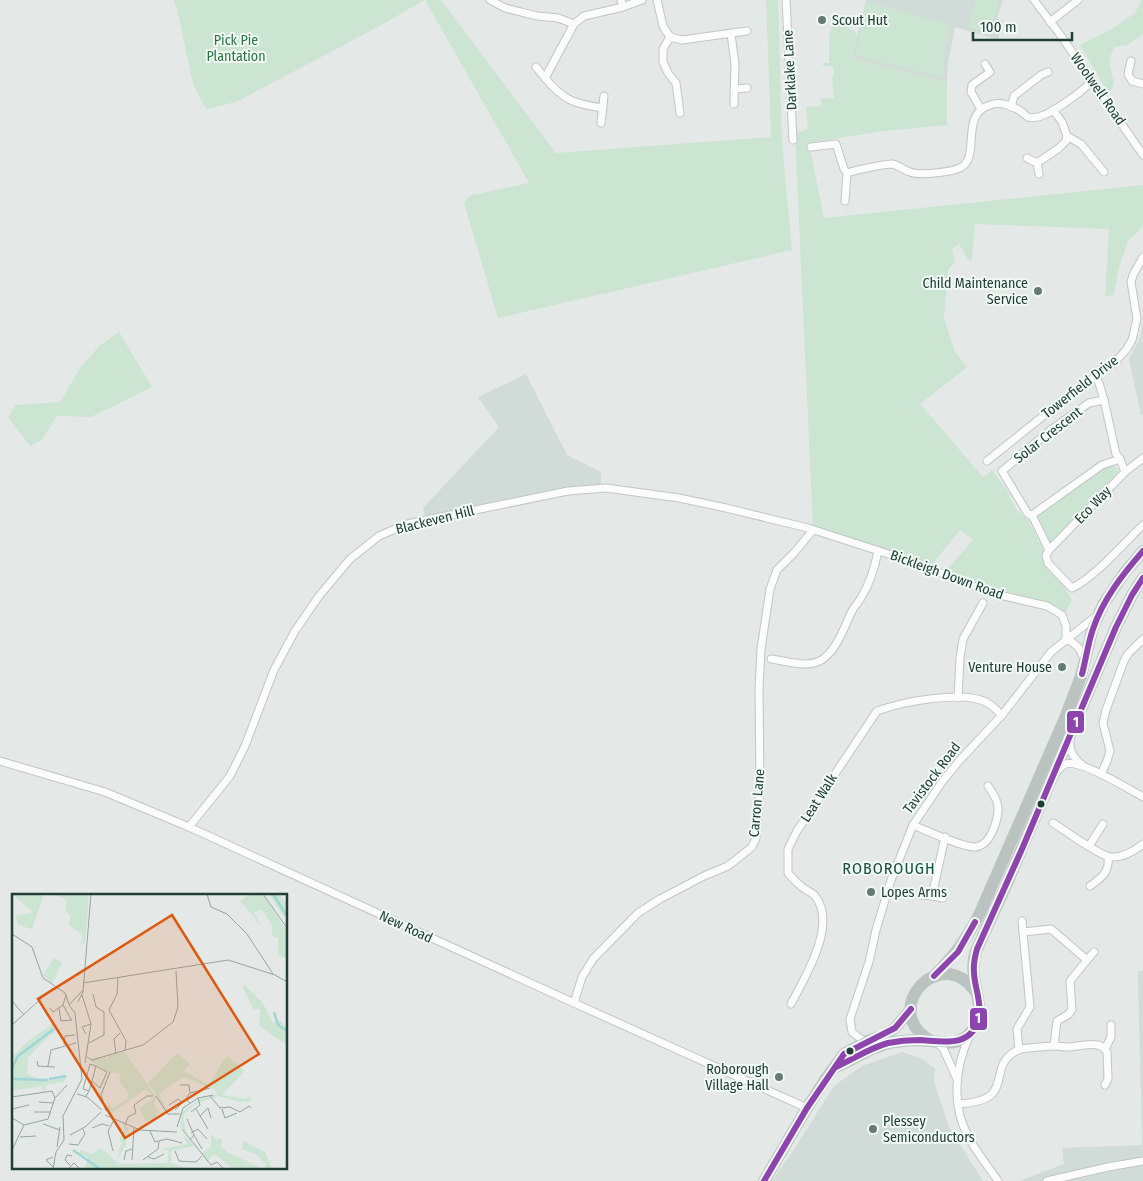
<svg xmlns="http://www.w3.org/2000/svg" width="1143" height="1181" font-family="'Fira Sans Condensed',sans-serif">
<rect width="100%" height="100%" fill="#e4e9e7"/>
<g fill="#d1dbd7">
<polygon points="866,0 1003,0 997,19 1003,21 998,40 955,27 948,63 947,82 852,58"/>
<polygon points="1143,322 1143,414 1141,415 1129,359 1140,338"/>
<polygon points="526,374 567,455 601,472 601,485 564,489 425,518 423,508 499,427 478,397"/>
<polygon points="1138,971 1143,971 1143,1181 1019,1181 1064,1164 1062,1148 1142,1145"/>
<polygon points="902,1052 922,1059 935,1069 934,1082 949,1127 983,1181 771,1181 791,1154 834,1086 862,1066"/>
</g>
<g fill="#cce4d2">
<polygon points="173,0 425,0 376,28 236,102 206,109 193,84 177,9"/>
<polygon points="425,0 441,0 556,153 771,137 766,0 778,0 782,143 792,250 498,318 464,203 469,196 529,183"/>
<polygon points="975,0 999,0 994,19 1001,22 996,35 968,27"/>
<polygon points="1142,0 1143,0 1143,34 1127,45 1114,47 1109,60 1114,84 1109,94 1080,45 1112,29 1135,13"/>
<polygon points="867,1 951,25 946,42 943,77 855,55"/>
<polygon points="835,19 858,34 852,58 947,82 947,125 883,131 809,143 824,218 1143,185 1143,223 1141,229 1128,241 1118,271 1114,294 1105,297 1109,229 975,224 972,260 969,261 959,244 952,249 955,263 948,269 944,318 955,352 967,367 920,404 983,477 992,470 1006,489 1016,509 1028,520 1046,555 1072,600 1064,615 1056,608 946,571 973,540 960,530 931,566 813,528 795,133 808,129 806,107 821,106 821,99 834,98 832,77 834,76 833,66 823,66 823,63 829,63 829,35"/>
<polygon points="119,332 152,387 91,417 57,416 42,440 30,446 8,417 16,405 60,402 81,367 99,346"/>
<polygon points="1108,465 1113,465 1118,471 1118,474 1052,542 1050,542 1038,515 1046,511"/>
</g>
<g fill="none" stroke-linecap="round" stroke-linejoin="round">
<defs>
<g id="minor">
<polyline points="490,0 505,8 537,16 558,18 574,24"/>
<polyline points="621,0 623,7 642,0"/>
<polyline points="657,0 663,26 670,37 682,40 747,31"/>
<polyline points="786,0 793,140"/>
<polyline points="1034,0 1059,33 1143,155"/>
<polyline points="1050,22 1078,0"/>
<polyline points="731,34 735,64 734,104"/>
<polyline points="670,37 663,49 663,62 668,73 676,83 680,113"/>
<polyline points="1131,61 1128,74 1132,81 1143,84"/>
<polyline points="536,67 545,78"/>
<polyline points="734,89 747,88"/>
<polyline points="1011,107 1014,96 1041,75 1048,72"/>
<path d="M603,108C575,104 564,101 545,78L574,24L584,16L623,7"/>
<polyline points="981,109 971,92 972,85 990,72 985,64"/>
<polyline points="601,123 604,96"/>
<polyline points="1067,136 1081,144 1104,172"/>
<path d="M811,147L836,144L844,169L847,173C856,170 885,164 892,164C898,165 904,170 910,172C920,176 953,172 962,167C980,155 960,114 990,105C1000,101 1013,106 1022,112C1024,114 1026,116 1028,117C1043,123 1082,91 1093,81"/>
<polyline points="1027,158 1037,163 1059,148 1066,141 1067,136 1062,122 1053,110"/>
<polyline points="1037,163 1039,174"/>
<polyline points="845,201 847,173"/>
<polyline points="1096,377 1099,383 1104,400"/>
<path d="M1143,458L1125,472L1049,550L1046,555L1048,563L1072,588C1093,579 1125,542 1143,525"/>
<polyline points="987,461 1057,405 1115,362 1126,350 1132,340 1137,319 1131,282 1133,275 1143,257"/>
<polyline points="1032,515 1028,514 1002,471 1052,429 1089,403 1104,400 1116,454 1120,459 1125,472"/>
<polyline points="1032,515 1102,465 1120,459"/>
<polyline points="1032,515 1049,550"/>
<path d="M1066,639C1077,644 1081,649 1084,660"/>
<path d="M771,659C787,661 809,669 823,659C837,649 844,628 851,613C853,608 858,603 861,598C870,583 875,567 878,551"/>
<polyline points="958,698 960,658 963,639 983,603"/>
<path d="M1070,741C1069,752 1074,758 1082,765"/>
<polyline points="0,761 105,792 189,827 574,1003 807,1108"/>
<path d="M1057,772C1059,769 1062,765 1066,764C1080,759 1129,789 1143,797"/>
<polyline points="1101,774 1107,761 1110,751 1103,723 1106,710 1124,661 1128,654 1143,639"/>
<path d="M1053,823C1067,832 1093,851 1107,856C1120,860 1134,851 1143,844"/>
<path d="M913,825C928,831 961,847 975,847C987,846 992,834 995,825C1001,808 998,800 988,786"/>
<polyline points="189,827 230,776 245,746 274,670 295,631 319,596 350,559 379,536 407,524 568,491 606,488 679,498 726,508 808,528 913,562 991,593 1047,606 1062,615 1066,626 1066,639"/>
<polyline points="1089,846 1103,824"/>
<path d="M1090,886C1101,878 1110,872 1108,857"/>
<polyline points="922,895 932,896"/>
<polyline points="943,898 932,896 945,837"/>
<polyline points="1023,932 1051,929 1087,960 1070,981 1072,1009 1069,1014 1057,1021 1054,1046"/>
<polyline points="1087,960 1094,952"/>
<polyline points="574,1003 582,977 593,959 638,913 660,899 704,876 728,866 752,847 756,838 760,788 759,689 761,649 770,589 777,570 794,553 813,530"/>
<path d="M791,1004C805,977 838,924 815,896C812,892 805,890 802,887C797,883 792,878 788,873V849L797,831L877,711C902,702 962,690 986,702C992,705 997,711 1002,715"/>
<path d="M970,1035C955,1066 951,1105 968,1136C976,1152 988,1166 998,1181"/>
<polyline points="865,1042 852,1032 850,1019 869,962 876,930 891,880 913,825 942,782 959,761 1002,715 1051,652 1095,617"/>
<polyline points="936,1042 943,1048 957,1079"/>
<polyline points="1105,1049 1111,1037 1111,1025"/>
<polyline points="1019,1050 1017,1029 1030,1007 1022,921"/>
<path d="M959,1104C1020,1100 983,1067 1018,1050C1022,1048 1050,1046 1056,1046C1060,1046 1063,1047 1067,1047C1077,1047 1088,1043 1098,1045C1102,1046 1105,1048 1107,1052L1108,1079L1105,1085"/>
<polyline points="1047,1181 1108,1167 1143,1161"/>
</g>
<g id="highway">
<path d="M934,976C955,955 966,940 980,913L1065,718L1081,676L1093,627L1104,603L1125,572L1143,551"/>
<path d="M931,1041C878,1011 940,942 975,991"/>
<path d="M836,1067C855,1059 874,1045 895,1042C906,1040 918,1040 929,1041C944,1042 956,1046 968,1035C995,1012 963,981 977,949C987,926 998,904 1008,881C1045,796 1080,711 1116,627L1132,595L1143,578"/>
<polyline points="764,1181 807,1108 827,1077 844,1054 865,1042 882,1036 895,1028 911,1009"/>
</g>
</defs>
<use href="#minor" stroke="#c1c6c4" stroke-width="9"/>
<use href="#highway" stroke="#bcc5c2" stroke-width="12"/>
<use href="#minor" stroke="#fbfcfb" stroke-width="7"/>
<use href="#highway" stroke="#bac3c0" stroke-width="10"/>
<defs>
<g id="bus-1">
<path d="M1082,674C1086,659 1088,643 1093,629C1103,599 1123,574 1143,551"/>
<polyline points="934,976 958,952 975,922"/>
<path d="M836,1067C853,1059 870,1048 888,1043C898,1041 908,1040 919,1040C942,1041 972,1049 979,1017C982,1002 974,986 974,972C973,963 975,957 977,949L1022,849L1116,627L1132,595L1143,578"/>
<polyline points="764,1181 807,1108 844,1054 895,1028 911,1009"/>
</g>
</defs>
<use href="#bus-1" stroke="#f1f9f5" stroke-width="10"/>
<use href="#bus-1" stroke="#8e44ad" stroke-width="6"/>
</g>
<g fill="#657a73" stroke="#f1f9f5" stroke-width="2">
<circle cx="822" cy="20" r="5"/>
<circle cx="1038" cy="291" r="5"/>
<circle cx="1062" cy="667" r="5"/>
<circle cx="871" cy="892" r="5"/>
<circle cx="779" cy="1077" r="5"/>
<circle cx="873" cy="1129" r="5"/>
</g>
<g fill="#203e35" stroke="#f1f9f5" stroke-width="2">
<circle cx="1041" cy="804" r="4.5"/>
<circle cx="850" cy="1051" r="4.5"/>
</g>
<g text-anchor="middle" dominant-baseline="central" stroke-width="4" stroke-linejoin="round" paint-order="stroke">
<g font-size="14" fill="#203e35" stroke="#f1f9f5" text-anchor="start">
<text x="832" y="20">Scout Hut</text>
<text x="1028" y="283" text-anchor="end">Child Maintenance<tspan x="1028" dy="16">Service</tspan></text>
<text x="1052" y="667" text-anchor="end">Venture House</text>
<text x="881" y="892">Lopes Arms</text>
<text x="769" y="1069" text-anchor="end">Roborough<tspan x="769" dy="16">Village Hall</tspan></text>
<text x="883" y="1121">Plessey<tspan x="883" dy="16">Semiconductors</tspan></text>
</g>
<g font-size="14" fill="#287743" stroke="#f1f9f5">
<text x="236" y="40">Pick Pie<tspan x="236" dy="16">Plantation</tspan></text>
</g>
<g font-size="14" fill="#203e35" stroke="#f1f9f5">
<text transform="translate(790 70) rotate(-93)">Darklake Lane</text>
<text transform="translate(1098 89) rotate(55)">Woolwell Road</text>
<text transform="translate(1080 387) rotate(-38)">Towerfield Drive</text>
<text transform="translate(1048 435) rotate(-38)">Solar Crescent</text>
<text transform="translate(1093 505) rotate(-46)">Eco Way</text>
<text transform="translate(435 520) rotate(-14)">Blackeven Hill</text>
<text transform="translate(947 575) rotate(20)">Bickleigh Down Road</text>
<text transform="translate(932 778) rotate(-53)">Tavistock Road</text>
<text transform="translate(819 798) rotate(-57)">Leat Walk</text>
<text transform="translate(757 803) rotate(-85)">Carron Lane</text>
<text transform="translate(406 927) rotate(25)">New Road</text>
</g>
<g font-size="16" letter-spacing="1" fill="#1b5142" stroke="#f1f9f5">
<text x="889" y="868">ROBOROUGH</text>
</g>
</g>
<g transform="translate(12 894)">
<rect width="275" height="275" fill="#e4e9e7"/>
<path d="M0,0H32L20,35L6,31L4,22L21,18ZM41,0H77L73,49L68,50L71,45L69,40L57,31L59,22L53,16L55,6ZM237,0H251L274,36L275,65L266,60V44L260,42V31L250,16L242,18L249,32L228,7ZM257,0H267L275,10V21L272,23ZM42,64L50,69L40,90L31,81ZM233,91L251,109L261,129L267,126L275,133V151L247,132L248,115H241L230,92ZM42,129L43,139L38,141L16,163L15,180L30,187L56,183L51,188L34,191L33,196L30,197V192L0,197V163L15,148ZM113,158L144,203L142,210L148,219H144L145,223L134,227L127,215L142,203L134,195L97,221L96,206L100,214L116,205V198L107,188L109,180L96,178L77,166L94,162L95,168L96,162ZM165,159L178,170L172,177L197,191L212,165L215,162L218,164L233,177L210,201L233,205L238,202L240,207L228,208L207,202L183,210L171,221L174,239L168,230L170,218L188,205L206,200L202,195L171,183L147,200L157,219L136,189ZM110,230L117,234L113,242L114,251L104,267L110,248L107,245L113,236ZM171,240L182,252L159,257V269L177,275H72L76,263L67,259L69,256L79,260L89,254L107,270L155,269L157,256L150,255L175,250ZM199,240L205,246L210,244L209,252L215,258L252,275H222L202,260L196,267L189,259L199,253ZM231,247L253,258L260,275H253L254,270L245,261L230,255Z" fill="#cce4d2"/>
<path fill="none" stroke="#a2d5da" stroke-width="2.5" d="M261,0L275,22M262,118L266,131L275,137M0,174L6,162L42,135M0,185L36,186M37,185L54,182M61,256L88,275"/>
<path fill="none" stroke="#96a5a0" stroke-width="1" d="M195,0L199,13L215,20L235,40L261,80M251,0L275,34M0,40L20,53L31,84L53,99L57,110M106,84L105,100L97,116L114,147L113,157M71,89L216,66L263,81L275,88M70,101L79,130L73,169M0,107L12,121M66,108L71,98L79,0M51,111L60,127M38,114L41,118L51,111L54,101M47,114L49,127L59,126M0,131L41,94M74,140L70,133L79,130M77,149L92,141V118L84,113L81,100M52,151L53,142L63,141M104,160L102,145L108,139M75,163L80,166L131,151L161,128L166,113L164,77M25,167L26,172L43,173M36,172L39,156L64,149M80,187L88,194L95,178L84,172M168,191H177L178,199L174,205M178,199L198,194M65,200L75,203L90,216M74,202L77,197L80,187L84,172L78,170L71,195L77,197M144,202L156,220H168M198,202L208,214L218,213L228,218L237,212L239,214M0,203L40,197L43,204L36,225M43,204L55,191M27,208L42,209M157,211L166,205L171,209M0,215L17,211M184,215L196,235M210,215L213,224L225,219M163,216L174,205L178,209M94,217L89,201L98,178M22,218H39M179,218L188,211L186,204M93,221L128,236L165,238M188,222L196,214L199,224M0,224L12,231L36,225M175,225L182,241L178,246M31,230L48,236M113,231L116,223L124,219L122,211L135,202H141M165,233L171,214L186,204L201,201M80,234L90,230L97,232M170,235L199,271M138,237L143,248L155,245L170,249M179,239L186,235L195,245M58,241L73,233L89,218M182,241L190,255M8,243L24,242M57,250L66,251L73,240L71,235M45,253L48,233M0,256L12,231M101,257L96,237L102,226M163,257L167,267L184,268L190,262M41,263L34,266L41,273M136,263L142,265L152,260M112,266L114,257L120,255M120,266L122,234M131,266L146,255L147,248M58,271L53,266L55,261L60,262M199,271L205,268L212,275M41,275L44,258L52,246L51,222L70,185L63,119L57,111L71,96M56,275L62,269L68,275"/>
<path fill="#de580e" fill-opacity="0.15" stroke="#de580e" stroke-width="2.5" d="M160,21L247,160L113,244L26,105Z"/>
<rect width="275" height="275" fill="none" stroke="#203e35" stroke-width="2.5"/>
</g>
<g stroke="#f1f9f5" stroke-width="2">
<rect x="1066" y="710" width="19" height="24" rx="5" fill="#8e44ad"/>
<rect x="969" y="1007" width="19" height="24" rx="5" fill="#8e44ad"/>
</g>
<g font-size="14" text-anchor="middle" font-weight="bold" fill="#fff">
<text x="1076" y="727">1</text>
<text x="978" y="1023">1</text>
</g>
<path d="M973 32v8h99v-8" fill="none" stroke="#203e35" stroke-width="2.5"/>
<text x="980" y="32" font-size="15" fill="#203e35" stroke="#f1f9f5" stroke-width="4" paint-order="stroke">100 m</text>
</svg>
